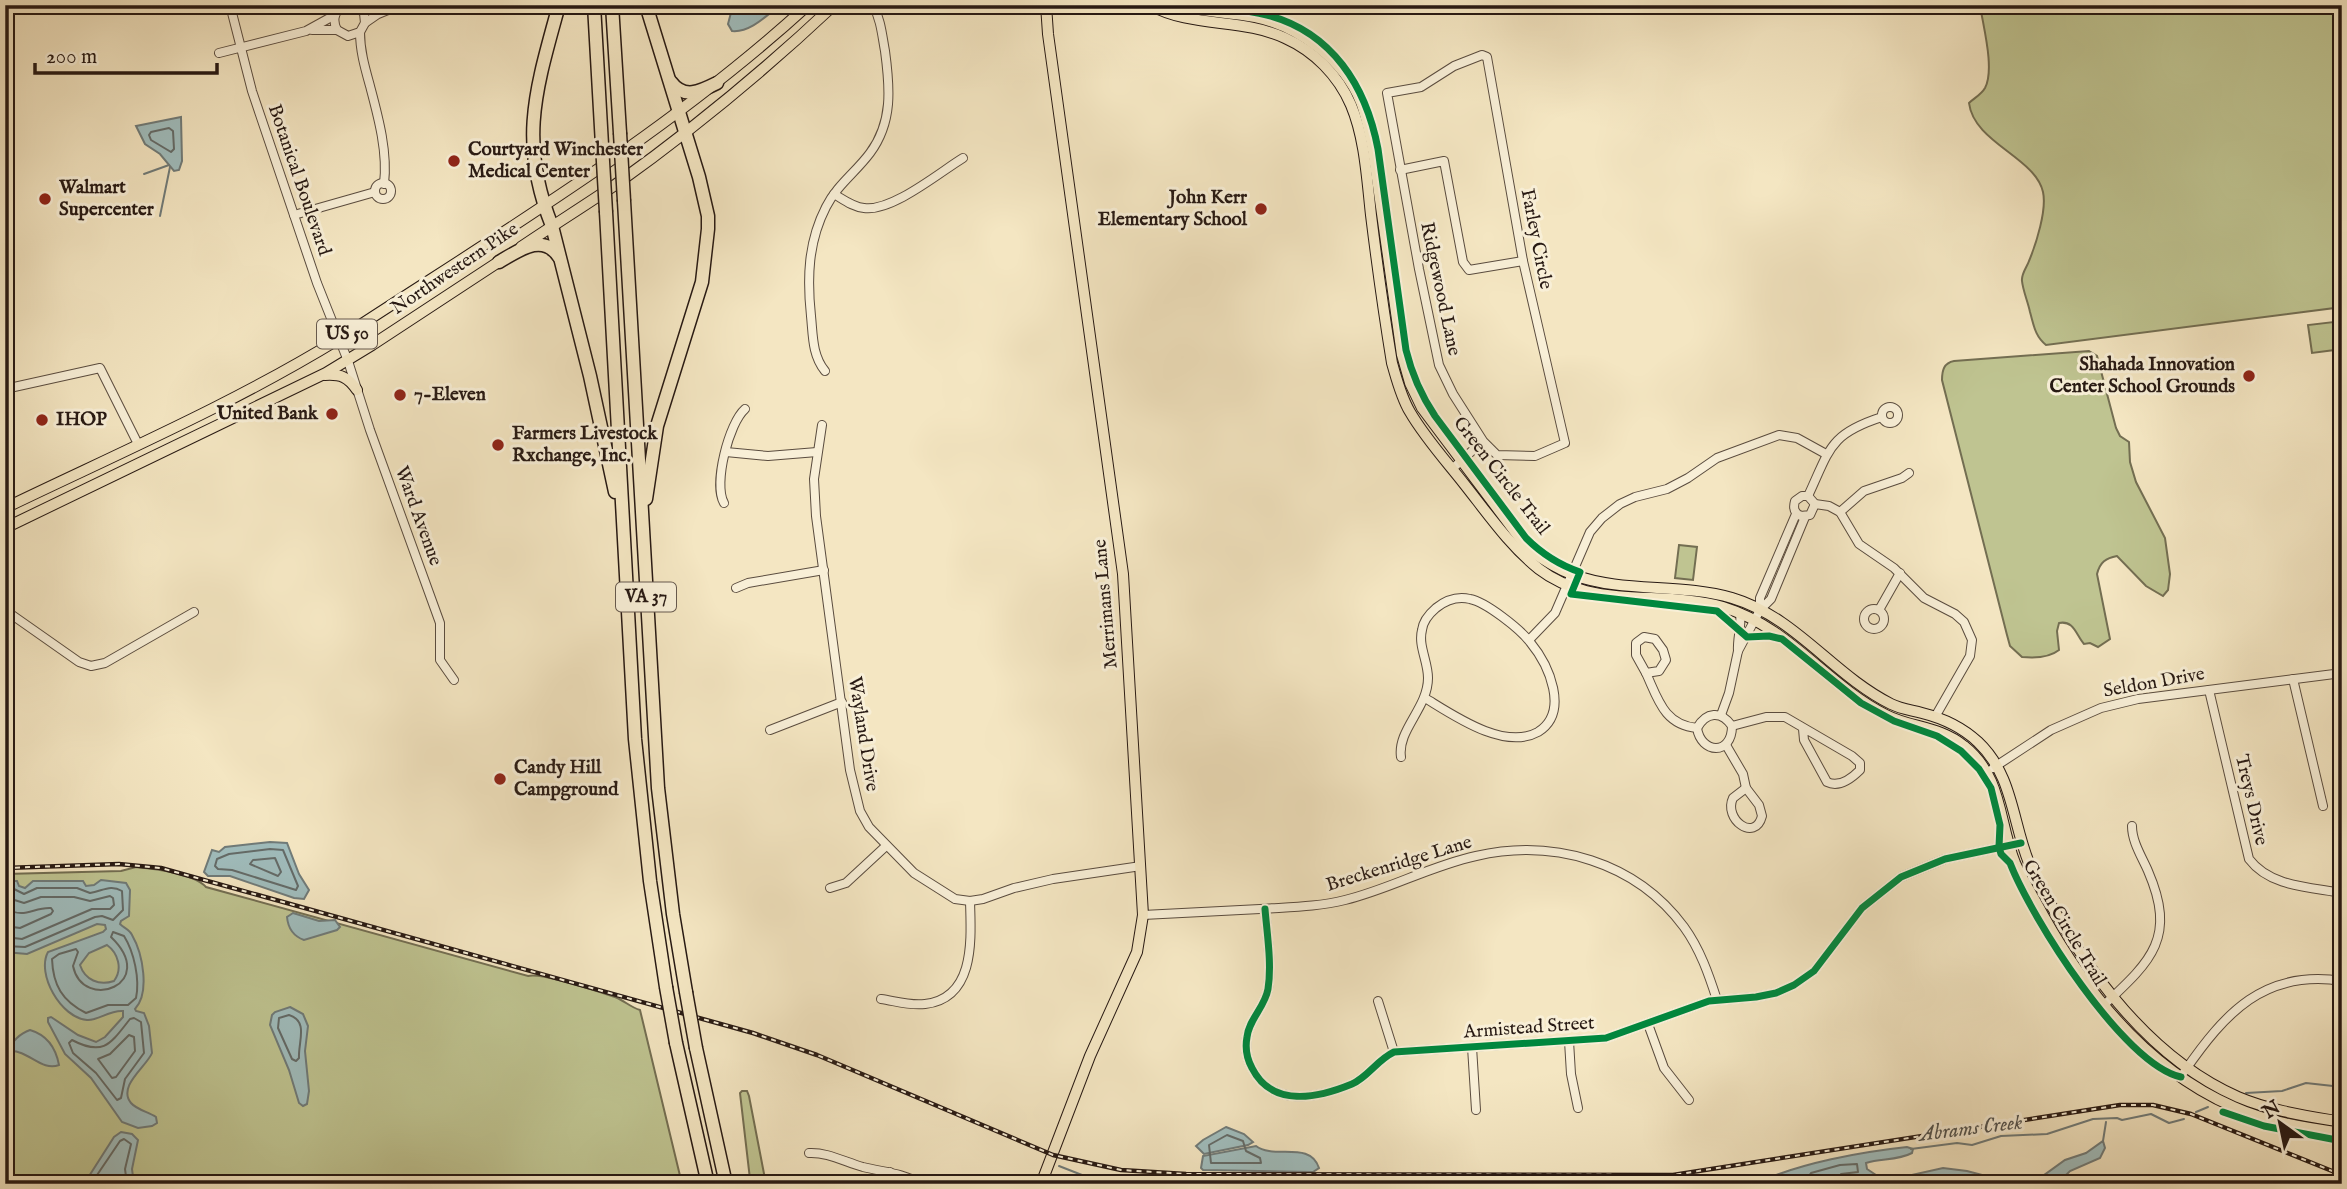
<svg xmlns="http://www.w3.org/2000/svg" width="2347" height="1189" font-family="'IM FELL English',serif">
<rect width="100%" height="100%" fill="#f4e6c2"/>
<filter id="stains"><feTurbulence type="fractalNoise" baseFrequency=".00286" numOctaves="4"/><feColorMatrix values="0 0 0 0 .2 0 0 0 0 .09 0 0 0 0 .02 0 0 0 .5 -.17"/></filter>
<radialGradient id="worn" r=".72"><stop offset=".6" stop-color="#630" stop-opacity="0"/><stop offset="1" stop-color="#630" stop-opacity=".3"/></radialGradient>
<g fill="#bfc491" stroke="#736e52" stroke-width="2">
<path d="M1980,5H2342V307L2046,345C2035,336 2034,326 2030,312C2028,302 2023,291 2022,281C2021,274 2027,267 2029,261C2036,244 2047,210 2043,192C2035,157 1974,143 1969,103C1974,98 1981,95 1985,88C1995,69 1983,26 1980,5Z"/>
<polygon points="2342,321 2342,349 2312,353 2308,325"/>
<path d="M2089,351L2097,356L2116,428L2120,436L2129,442L2130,462L2136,482L2165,538L2170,574L2168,590L2163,596L2146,586L2117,556C2106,558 2100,562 2097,574L2110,639L2098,647L2090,643L2084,644C2076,635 2074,620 2059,623L2057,631L2059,650C2049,658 2033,658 2022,657L2010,646L2007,635L1942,380C1942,370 1944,363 1954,361Z"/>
<polygon points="1679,545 1697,547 1693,580 1675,578"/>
<path d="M136,867C155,869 193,873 206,887L528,976C541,972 600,992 615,997C625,1001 630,1007 640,1010L682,1184H5V874L121,871Z"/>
<polygon points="742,1091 747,1091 749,1096 766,1184 751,1184 750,1179 740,1093"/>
</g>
<g fill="#a0bdbd" stroke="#707b79" stroke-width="2" fill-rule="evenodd">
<path d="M733,5H780C767,15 750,33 732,31L728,24Z"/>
<polygon points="181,117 182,161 179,170 174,171 160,154 145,144 136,126"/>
<polygon points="270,842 287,843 299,874 309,890 304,899 294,898 230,876 208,876 204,872 212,850 219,852 225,847"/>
<path d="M101,880L126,883L130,890L129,916L121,921L120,924C124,928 130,930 132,935C143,954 150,993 135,1009L136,1011L144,1013L149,1026L152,1053C147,1066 117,1086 131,1103C137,1110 149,1112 156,1117L157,1123L152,1126L138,1128L122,1122L91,1078L65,1054L48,1022V1018L51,1017L78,1035L96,1042L105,1037L123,1017V1011C109,1010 98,1021 87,1020C61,1018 36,974 48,952L103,932L106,929L105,925L97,924L27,954L5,952V881H17L19,886L25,888L33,881H83L86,886L94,885ZM107,945C118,953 123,969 114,981C99,986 85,980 80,965L89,953Z"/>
<path d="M293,913L319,921L335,920L340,927L337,930L304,940C293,936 288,928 287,917Z"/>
<polygon points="290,1007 303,1014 308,1026 305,1051 309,1091 307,1104 303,1106 299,1103 289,1070 270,1025 272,1015 275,1012"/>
<path d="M30,1030C47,1035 56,1049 59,1065C42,1072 28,1050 10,1051C10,1042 21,1033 30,1030Z"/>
<polygon points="1226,1127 1244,1134 1253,1142 1248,1145 1204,1154 1196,1146 1203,1140"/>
<polygon points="121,1132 132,1134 138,1140 132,1169 134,1184 84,1184 114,1137"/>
<path d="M2103,1141L2105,1148L2100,1158L2070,1171L2057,1184H1861L1848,1179L1840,1184H1804L1799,1177L1763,1184H1759V1182C1801,1163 1860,1152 1907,1147L1913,1149L1912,1153C1897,1161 1881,1158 1866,1163L1867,1169L1885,1181L1943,1168L1967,1171L2001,1180L2027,1182L2044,1175L2065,1160L2086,1153Z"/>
<path d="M1256,1146C1274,1160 1310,1140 1319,1168L1313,1172L1203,1170L1201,1168L1203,1156Z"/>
<polygon points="1254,1177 1346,1184 1248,1184 1249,1179"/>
</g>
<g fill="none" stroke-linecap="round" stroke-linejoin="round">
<g stroke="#646b68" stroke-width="2">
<polygon points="169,128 173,131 174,149 171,152 151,140 149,135 151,132"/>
<polygon points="270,849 283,850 298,886 296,890 232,870 218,869 215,866 217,859 229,854"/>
<polygon points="275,858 281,872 278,876 250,864 253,860"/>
<path d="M5,888H12L24,894L37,888H77L90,893C103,891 110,884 122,891L123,910L113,920L102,916L95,917L25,947L5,946"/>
<polyline points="5,897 24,903 41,897 74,897 90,901 110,896 113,898 114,905 110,909 92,909 22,939 5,937"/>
<path d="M5,908C26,920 32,907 51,908L53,911L51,914L20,928L5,926"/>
<path d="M113,932L124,936C134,952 140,979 136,998L128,1005H108L86,1013C62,1001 53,985 52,959L59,954L76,949L78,952L73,966C83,1013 160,984 111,937Z"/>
<path d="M289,1015C309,1021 298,1042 299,1058L296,1061L292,1059L278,1028L279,1018Z"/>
<path d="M134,1018L141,1022L144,1053L125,1079L121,1098L117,1100L96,1073L73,1053L69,1043L72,1040C104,1057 111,1043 130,1019Z"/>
<polygon points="129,1035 134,1037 135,1051 116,1077 112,1078 98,1059 110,1054"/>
<polygon points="1227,1135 1243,1141 1246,1151 1260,1158 1261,1163 1211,1163 1209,1145"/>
<polyline points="91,1184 120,1141 124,1139 131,1144 125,1169 127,1184"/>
<polyline points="1810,1184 1809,1176 1811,1173 1840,1165 1857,1164 1858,1172 1841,1174 1837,1184"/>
<polyline points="1902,1184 1944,1175 1965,1178 1985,1184"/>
</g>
<g stroke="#707b79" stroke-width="2">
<polyline points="144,174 169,165"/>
<polyline points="160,216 170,167"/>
<polyline points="2246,1093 2282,1091 2306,1083 2342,1087"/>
<polyline points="2196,1112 2208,1107"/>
<polyline points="2103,1141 2106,1122"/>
<polyline points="1911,1149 1957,1143 1972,1145 2001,1136 2047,1134 2093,1119 2117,1118 2122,1120 2151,1114 2169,1123 2184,1119"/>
<polyline points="1059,1166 1105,1184"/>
<polyline points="1175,1184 1182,1182 1244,1184"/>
</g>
<defs>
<g id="minor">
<polyline points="230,5 252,91 317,283 348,361 370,430 440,623 440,660 454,680"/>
<path d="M345,5C334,10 332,20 337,30L348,36L360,32L365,23L364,13L355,5"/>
<polyline points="365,23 378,14 400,5"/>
<polyline points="312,30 337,30"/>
<path d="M360,32C360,51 365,68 370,86C378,116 388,152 384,184"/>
<polyline points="219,53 306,31 335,15"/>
<polyline points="1400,170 1444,161 1463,262 1469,270 1523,261"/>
<circle cx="383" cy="191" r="8"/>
<path d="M834,194C844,200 853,207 864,208C892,212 940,172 963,158"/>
<polyline points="294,215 375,192"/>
<path d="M825,371C812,355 813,335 811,316C807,278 808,242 826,207C837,185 856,172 870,153C893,122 890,88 885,51C882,35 881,20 873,5"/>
<polyline points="5,389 100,368 138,444"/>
<circle cx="1890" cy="415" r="8"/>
<polyline points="822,425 814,479 816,516 850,770 860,811 869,827 914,873 955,899 970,901 983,899 1014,888 1053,879 1141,866"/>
<polyline points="726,452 768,456 817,452"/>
<polyline points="1452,469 1483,441 1453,394 1439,365 1419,269 1387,93 1421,87 1454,66 1482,55 1487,57 1523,261 1565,443 1535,456 1497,455 1483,441"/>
<polyline points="1808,496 1815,504 1829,506 1840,512 1859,544 1894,568 1924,598 1955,614 1964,622 1972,640 1970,656 1935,717"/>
<path d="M1808,496C1830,449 1829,434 1882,417"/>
<path d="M1808,496H1802L1795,501C1793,508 1794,513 1801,516L1810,515L1815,504"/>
<path d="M724,503C713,484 729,423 745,409"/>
<polyline points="1840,512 1864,491 1902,478 1909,473"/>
<polyline points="736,588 748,583 824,570"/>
<circle cx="1874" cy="619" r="10"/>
<polyline points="5,610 79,662 91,666 105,663 194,612"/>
<polyline points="1760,610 1760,598 1796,514"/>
<polyline points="1879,610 1900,573"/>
<polygon points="1644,637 1655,639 1663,650 1666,660 1659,671 1646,673 1636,655 1636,643"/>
<polyline points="1529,640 1555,613 1590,532 1602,518 1620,504 1635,497 1667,489 1688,478 1717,458 1779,435 1797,438 1826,454"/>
<path d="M1738,651C1737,638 1742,626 1740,613"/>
<path d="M1646,673C1658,699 1664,725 1697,728"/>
<polyline points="2293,679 2323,806"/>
<path d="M2209,690L2249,859C2270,887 2310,887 2342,893"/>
<polyline points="1721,715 1729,693 1738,651 1760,610 1771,599 1805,517"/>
<path d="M1732,726L1766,717H1785L1852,756L1860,763V770C1851,779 1839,788 1827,782L1804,740L1803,729"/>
<path d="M1697,728C1701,754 1732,756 1732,726"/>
<path d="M1697,728C1706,712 1721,710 1732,726"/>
<polyline points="770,730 842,702"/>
<polyline points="1726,745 1743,774 1746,788"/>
<path d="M1401,757C1397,730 1428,708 1428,678C1428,661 1418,646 1422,630C1423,621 1429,614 1436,608C1446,600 1457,596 1470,599C1486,602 1520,629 1530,642C1549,665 1570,712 1538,732C1504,751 1453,715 1425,698"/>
<polyline points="1993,768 2051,730 2101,708 2138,699 2342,673"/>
<path d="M1746,788L1759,805L1762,816C1755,843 1723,819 1733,798Z"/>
<polyline points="830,888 846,883 886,846"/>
<path d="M1265,909C1267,934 1272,964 1268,989C1265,1007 1249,1019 1247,1037C1245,1048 1247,1059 1252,1068C1272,1108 1318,1098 1352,1084C1368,1077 1377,1060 1394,1052L1606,1038L1709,1001L1756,997L1776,993L1794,985L1814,971L1862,908L1901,877L1945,859L2021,843"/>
<path d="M1143,915C1182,913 1221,911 1260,909C1289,907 1317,907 1345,900C1390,889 1430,866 1476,856C1554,838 1636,862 1684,927C1700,949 1709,975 1717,1000"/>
<path d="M881,999C895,1001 910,1006 925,1004C976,998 971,938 970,901"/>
<polyline points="1378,1001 1394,1052"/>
<path d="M2104,1005C2151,961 2177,938 2148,871C2142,857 2132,842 2132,826"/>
<polyline points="1648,1024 1664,1068 1689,1100"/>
<polyline points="1569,1041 1571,1074 1578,1108"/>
<polyline points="1472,1047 1476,1110"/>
<path d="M2184,1072C2225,1013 2264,969 2342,981"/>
<path d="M809,1153C827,1152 845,1162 863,1167C883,1172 903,1173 921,1184"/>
<polyline points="885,1184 890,1172"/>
</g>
<g id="major">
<path d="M1150,5C1192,28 1242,18 1285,38C1314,51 1338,75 1351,105C1365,138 1367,179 1371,215C1377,264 1384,314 1392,363C1397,380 1401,397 1410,412C1425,438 1447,462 1465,485C1488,514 1510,546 1539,569C1552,579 1570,587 1586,591C1630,602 1678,594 1723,607C1791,628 1825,684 1886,715C1911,728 1940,726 1964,746C2003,777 1998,821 2015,863C2023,881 2034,898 2043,915C2087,994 2149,1070 2234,1107C2267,1122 2306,1128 2342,1133"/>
<path d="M1174,5C1201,12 1228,12 1255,17C1299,26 1344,60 1361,102C1367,118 1370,134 1373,150L1402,355L1410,383L1422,408L1528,549C1543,559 1557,569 1574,575C1622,593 1682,583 1732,598C1796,617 1833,675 1891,704C1901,709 1911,710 1922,713C1942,718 1962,727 1978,742C2013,775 2012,821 2029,863C2035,879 2045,895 2054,910C2097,985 2156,1061 2238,1097C2271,1111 2307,1116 2342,1122"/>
<path d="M521,247C552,226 584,206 615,185C692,130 765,70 834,5"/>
<path d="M325,375C341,374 348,377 357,390"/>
<path d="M5,508C117,454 233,404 339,339C499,234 666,135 808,5"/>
<polyline points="5,528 326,373 372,345 503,259"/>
<polyline points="1041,1184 1090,1056 1137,952 1143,915 1123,574 1048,34 1046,5"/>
</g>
<g id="highway">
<path d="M559,5C536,89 518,141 552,226L590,376L615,492"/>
<polyline points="594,5 602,145"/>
<polyline points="612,5 620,133"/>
<polyline points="646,5 699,177 708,216 708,229 702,282 657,426 646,499"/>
<path d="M671,82C684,100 701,91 717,83"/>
<polyline points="624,201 658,788 673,914 686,992"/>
<polyline points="606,212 635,739 650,881 666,987"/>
<path d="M499,262C518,251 543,232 559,257"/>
<polyline points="676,1043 708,1184"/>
<polyline points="696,1048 726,1184"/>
</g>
</defs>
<use href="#minor" stroke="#5a4c3f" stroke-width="10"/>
<use href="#major" stroke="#271913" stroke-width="12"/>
<use href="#highway" stroke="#271913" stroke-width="15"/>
<use href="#minor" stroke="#f8efd7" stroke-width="8"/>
<use href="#major" stroke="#f4e6c2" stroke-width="10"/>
<use href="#highway" stroke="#f4e6c2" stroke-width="12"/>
<defs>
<polyline id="rail" points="5,868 119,864 161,868 753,1033 817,1055 1053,1155 1121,1170 1186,1174 1673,1175 2120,1105 2153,1105 2191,1114 2342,1175"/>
</defs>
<use href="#rail" stroke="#271913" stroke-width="4.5"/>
<use href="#rail" stroke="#f8efd7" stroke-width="2" stroke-dasharray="5" stroke-linecap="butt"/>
<defs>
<g id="highway-bridge">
<polyline points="620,133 624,201"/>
<polyline points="602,145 606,212"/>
<polyline points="666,987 676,1043"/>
<polyline points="686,992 696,1048"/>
</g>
</defs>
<use href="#highway-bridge" stroke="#271913" stroke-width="15" stroke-linecap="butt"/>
<use href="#highway-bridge" stroke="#f4e6c2" stroke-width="12"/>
<defs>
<g id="cycleway">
<path d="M1197,5C1220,9 1244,9 1267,15C1332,32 1366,86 1378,149L1406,350C1412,375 1421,395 1435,416L1526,538C1541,553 1559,565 1580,572L1571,594L1717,611L1747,637L1769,636L1782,639L1861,703L1894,721L1937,736L1961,751L1979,769L1991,788L2000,825L1999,847L2001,854L2010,863C2031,917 2123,1064 2181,1077"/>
<path d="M1265,909C1267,934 1272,964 1268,989C1265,1007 1249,1019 1247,1037C1245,1048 1247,1059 1252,1068C1272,1108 1318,1098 1352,1084C1368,1077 1377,1060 1394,1052L1606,1038L1709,1001L1756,997L1776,993L1794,985L1814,971L1862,908L1901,877L1945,859L2021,843"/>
<polyline points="2223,1112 2264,1126 2342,1141"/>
</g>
</defs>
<use href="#cycleway" stroke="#f8efd7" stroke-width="11"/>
<use href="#cycleway" stroke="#00873e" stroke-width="7"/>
</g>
<g fill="#8f2418" stroke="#f8efd7" stroke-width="2.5">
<circle cx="454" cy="161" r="7"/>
<circle cx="45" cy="199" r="7"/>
<circle cx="1261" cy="209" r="7"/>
<circle cx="2249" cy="376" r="7"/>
<circle cx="400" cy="395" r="7"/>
<circle cx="332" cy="414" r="7"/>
<circle cx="42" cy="420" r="7"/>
<circle cx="498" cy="445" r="7"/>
<circle cx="500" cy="779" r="7"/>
</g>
<g text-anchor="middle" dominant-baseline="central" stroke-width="6" stroke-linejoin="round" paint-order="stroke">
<g fill="#f8efd7" stroke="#66594e" stroke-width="2">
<rect x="317" y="319.5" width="60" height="29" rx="5"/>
<rect x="616" y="582.5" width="60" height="29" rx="5"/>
</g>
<g font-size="18" font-weight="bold" fill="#271913">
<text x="347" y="334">US 50</text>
<text x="646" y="597">VA 37</text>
</g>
<g font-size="19" font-weight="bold" fill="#271913" stroke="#f8efd7" text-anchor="start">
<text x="468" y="150">Courtyard Winchester<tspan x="468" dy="22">Medical Center</tspan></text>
<text x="59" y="188">Walmart<tspan x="59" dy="22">Supercenter</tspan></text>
<text x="1247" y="198" text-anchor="end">John Kerr<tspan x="1247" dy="22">Elementary School</tspan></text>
<text x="2235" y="365" text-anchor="end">Shahada Innovation<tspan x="2235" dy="22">Center School Grounds</tspan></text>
<text x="414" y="395">7-Eleven</text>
<text x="318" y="414" text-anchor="end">United Bank</text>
<text x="56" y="420">IHOP</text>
<text x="512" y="434">Farmers Livestock<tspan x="512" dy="22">Rxchange, Inc.</tspan></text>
<text x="514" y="768">Candy Hill<tspan x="514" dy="22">Campground</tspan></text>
</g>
<g font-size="19" fill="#271913" stroke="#f8efd7">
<text transform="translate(299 180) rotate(71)">Botanical Boulevard</text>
<text transform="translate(1536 239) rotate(79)">Farley Circle</text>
<text transform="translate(455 269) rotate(-34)">Northwestern Pike</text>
<text transform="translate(1440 289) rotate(78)">Ridgewood Lane</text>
<text transform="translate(1501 476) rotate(52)">Green Circle Trail</text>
<text transform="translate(418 516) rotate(70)">Ward Avenue</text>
<text transform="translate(1106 604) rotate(-95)">Merrimans Lane</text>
<text transform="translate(2154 683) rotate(-10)">Seldon Drive</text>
<text transform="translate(863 734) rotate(81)">Wayland Drive</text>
<text transform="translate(2251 800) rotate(77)">Treys Drive</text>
<text transform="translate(1399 864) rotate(-17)">Breckenridge Lane</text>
<text transform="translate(2064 923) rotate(59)">Green Circle Trail</text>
<text transform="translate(1529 1028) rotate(-4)">Armistead Street</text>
</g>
<g font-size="21" font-style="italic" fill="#51524e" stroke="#f8efd7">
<text transform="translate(1971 1129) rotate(-7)">Abrams Creek</text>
</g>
</g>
<rect width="2347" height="1189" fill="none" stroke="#f4e6c2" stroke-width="28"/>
<rect x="7" y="7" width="2333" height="1175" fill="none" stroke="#271913" stroke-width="3.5"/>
<rect x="14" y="14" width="2319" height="1161" fill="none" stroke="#271913" stroke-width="2"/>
<g transform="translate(2280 1123) rotate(327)" stroke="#f8efd7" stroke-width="5" paint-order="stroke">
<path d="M0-5L12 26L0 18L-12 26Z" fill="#271913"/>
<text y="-10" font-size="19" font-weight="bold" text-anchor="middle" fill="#271913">N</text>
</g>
<path d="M35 63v10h182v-10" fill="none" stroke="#271913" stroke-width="3.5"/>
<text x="46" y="63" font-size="21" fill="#271913" stroke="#f8efd7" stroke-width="5" paint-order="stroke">200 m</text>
<rect width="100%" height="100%" filter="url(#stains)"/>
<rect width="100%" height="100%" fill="url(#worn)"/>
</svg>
